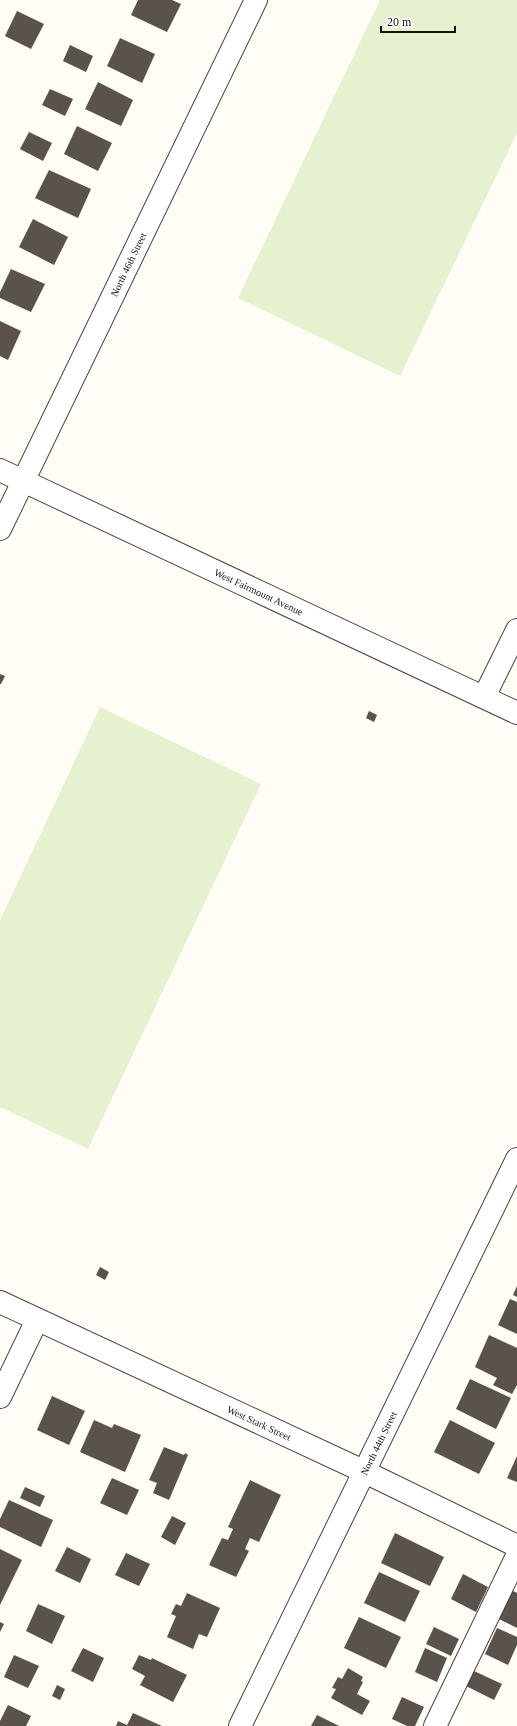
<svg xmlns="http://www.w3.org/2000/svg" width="517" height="1726" font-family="'Times New Roman',serif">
<rect width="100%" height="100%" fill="#fffdf5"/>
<g fill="#e6f2cf">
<polygon points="380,0 517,0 517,133 400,376 238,298"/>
<polygon points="100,707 261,784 88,1149 0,1107 0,920"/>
</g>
<g fill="#5a524d">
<polygon points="138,0 172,0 181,4 167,32 131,15"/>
<polygon points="17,11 44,24 31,49 5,36"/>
<polygon points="120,38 155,54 142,83 107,66"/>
<polygon points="70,45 93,56 86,72 63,61"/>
<polygon points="98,82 133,100 121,126 85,109"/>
<polygon points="50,89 73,99 65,116 42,105"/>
<polygon points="77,126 112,143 98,171 64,154"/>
<polygon points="29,132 52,143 43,161 20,149"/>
<polygon points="49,170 91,189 78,218 35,198"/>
<polygon points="33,219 68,237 54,265 19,247"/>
<polygon points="11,269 45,284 31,312 0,298 0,292"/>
<polygon points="0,321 21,331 8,360 0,356"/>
<polygon points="0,674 5,676 1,684 0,684"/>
<polygon points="369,711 377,715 374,722 366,718"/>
<polygon points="100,1267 109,1272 105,1280 96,1275"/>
<polygon points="517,1286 517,1297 513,1295"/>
<polygon points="510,1299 517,1302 517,1334 498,1325"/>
<polygon points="489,1335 517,1348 517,1385 512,1394 493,1385 497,1378 475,1367"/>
<polygon points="470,1379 511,1398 496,1429 456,1409"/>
<polygon points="52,1396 85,1411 69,1445 37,1430"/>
<polygon points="94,1420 112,1428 114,1424 141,1435 125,1472 80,1452"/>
<polygon points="450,1420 495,1443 479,1474 434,1452"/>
<polygon points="164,1447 184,1455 185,1453 188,1455 169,1500 153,1493 157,1483 149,1480"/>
<polygon points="517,1456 517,1482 507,1478"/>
<polygon points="112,1478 139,1490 127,1515 100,1503"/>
<polygon points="250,1480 281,1495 259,1542 250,1538 245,1549 249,1551 236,1577 209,1565 222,1538 228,1540 233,1529 228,1527"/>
<polygon points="25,1487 45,1496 40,1507 20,1498"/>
<polygon points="9,1500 53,1520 41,1547 0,1527 0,1519"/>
<polygon points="172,1516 186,1523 175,1545 161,1537"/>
<polygon points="395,1533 444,1557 430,1586 381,1563"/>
<polygon points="67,1547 91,1559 80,1583 55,1571"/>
<polygon points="0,1549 22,1560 0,1605"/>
<polygon points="126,1553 150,1564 139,1586 115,1575"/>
<polygon points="379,1572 420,1591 405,1622 364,1603"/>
<polygon points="463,1574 488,1587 476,1612 451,1599"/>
<polygon points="509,1589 517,1593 517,1628 495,1617"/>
<polygon points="187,1593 220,1608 207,1637 199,1634 193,1649 167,1637 176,1616 171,1614 176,1604 181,1606"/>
<polygon points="38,1604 65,1616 52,1644 26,1631"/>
<polygon points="359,1617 401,1637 386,1668 344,1648"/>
<polygon points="0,1622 4,1624 0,1632"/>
<polygon points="434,1627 459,1639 451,1656 426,1644"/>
<polygon points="497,1628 517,1637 517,1645 508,1665 485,1654"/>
<polygon points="83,1648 104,1658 93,1682 71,1671"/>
<polygon points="425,1648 447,1658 437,1682 415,1672"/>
<polygon points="14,1655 39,1666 28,1688 4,1677"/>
<polygon points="139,1655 151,1660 152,1658 187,1675 173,1702 140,1685 145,1676 132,1669"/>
<polygon points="348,1668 363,1677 361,1681 363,1682 357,1694 370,1701 362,1715 331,1698 336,1689 332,1688 338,1677 342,1679"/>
<polygon points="474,1671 502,1684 494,1700 466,1686"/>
<polygon points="57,1685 65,1689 60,1700 52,1696"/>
<polygon points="402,1697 424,1707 415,1726 407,1726 392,1719"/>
<polygon points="8,1705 31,1716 26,1726 0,1726 0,1721"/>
<polygon points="133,1713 162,1726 116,1726 118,1721 127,1725"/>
<polygon points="317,1715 339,1726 311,1726"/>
</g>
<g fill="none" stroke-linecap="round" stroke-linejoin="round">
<defs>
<g id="minor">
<path id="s1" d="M0,470L517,713"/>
<path id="s2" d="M0,529L256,0"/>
<polyline points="484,697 517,630"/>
<path id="s3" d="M0,1302L363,1471L517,1546"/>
<polyline points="0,1397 37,1320"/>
<path id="s4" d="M240,1726L517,1159"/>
<polyline points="435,1726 517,1556"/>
</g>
</defs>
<use href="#minor" stroke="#444" stroke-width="24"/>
<use href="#minor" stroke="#fff" stroke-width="22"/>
</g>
<g text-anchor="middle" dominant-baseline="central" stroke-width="4" stroke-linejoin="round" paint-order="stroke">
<g font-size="10" fill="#111" stroke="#fff">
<text stroke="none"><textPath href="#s2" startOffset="294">North 46th Street</textPath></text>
<text stroke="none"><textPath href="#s1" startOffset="286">West Fairmount Avenue</textPath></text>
<text stroke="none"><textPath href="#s3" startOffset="286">West Stark Street</textPath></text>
<text stroke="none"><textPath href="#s4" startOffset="315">North 44th Street</textPath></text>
</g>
</g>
<path d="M381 26v6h74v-6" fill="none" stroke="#111111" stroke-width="2"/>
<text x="387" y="26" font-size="12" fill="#111111" stroke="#ffffff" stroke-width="3" paint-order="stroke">20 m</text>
</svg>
